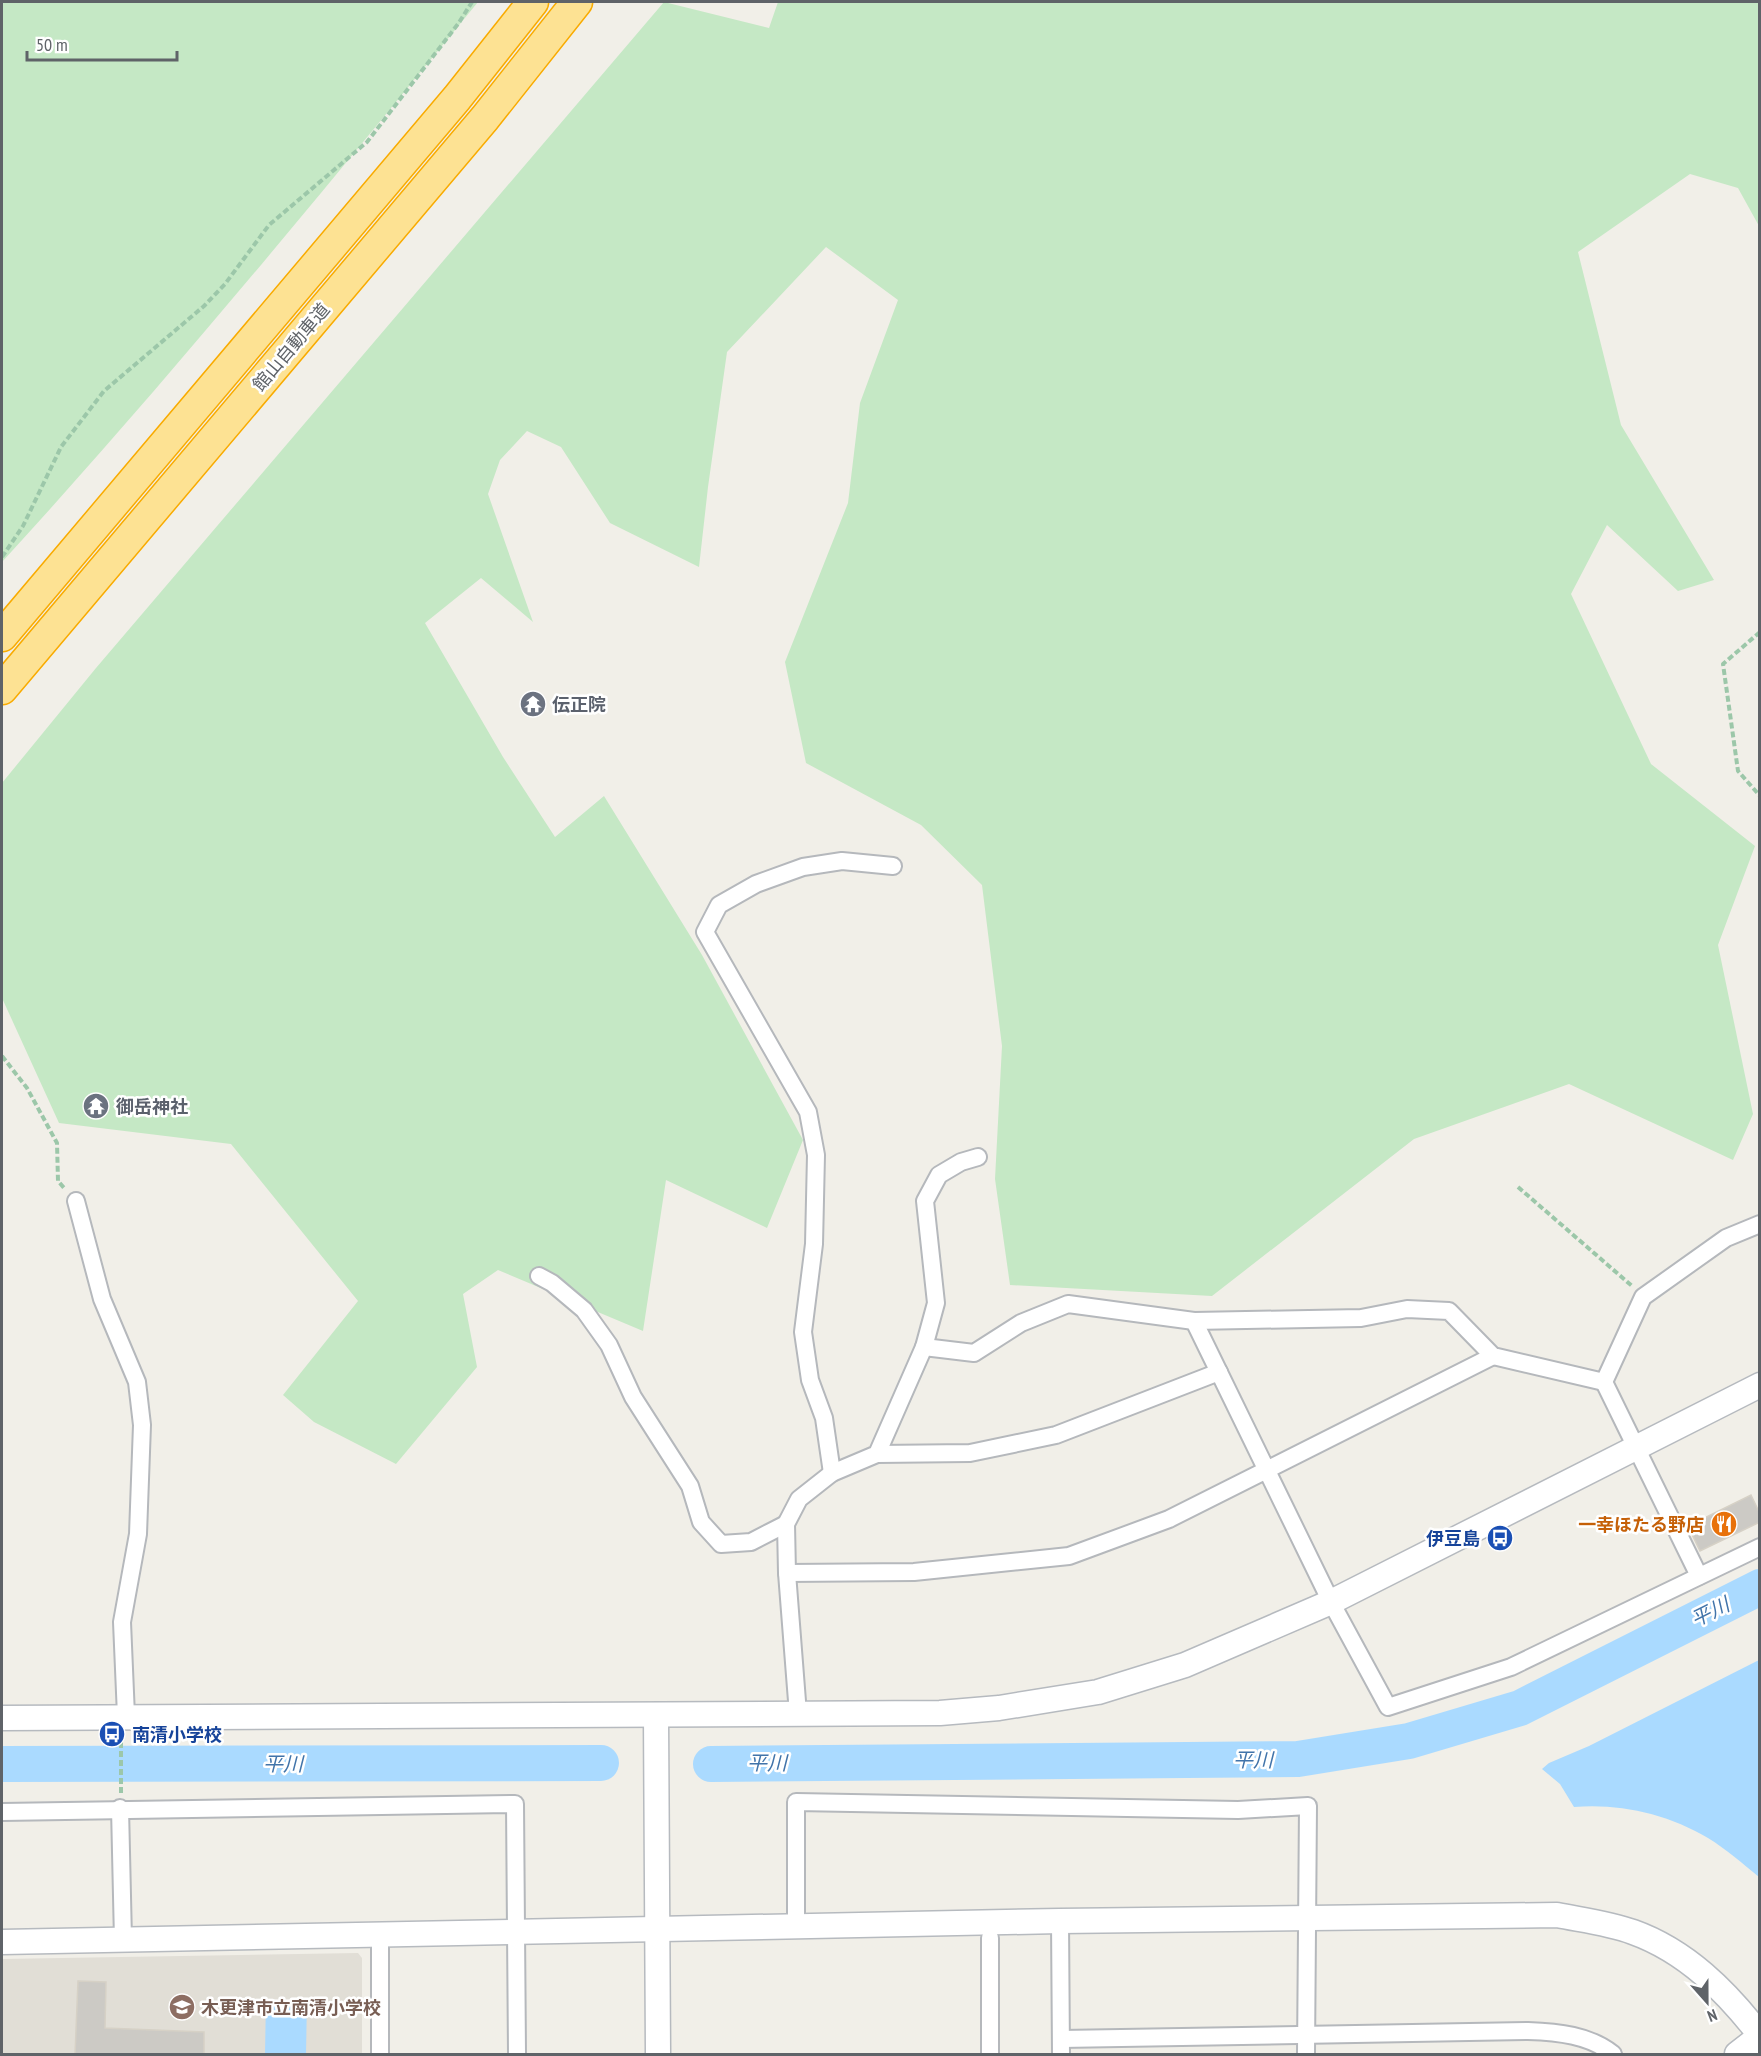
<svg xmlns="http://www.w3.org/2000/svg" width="1761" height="2056" font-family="'PT Sans Narrow','Noto Sans JP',sans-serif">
<rect width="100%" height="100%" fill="#f1efe8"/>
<polygon fill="#e1ded6" points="358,1953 362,1958 362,2054 2,2054 2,1959"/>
<g fill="#c5e8c5">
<path d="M2,2H478C323,191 168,381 2,562Z"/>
<polygon points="664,2 769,28 778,2 1759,2 1759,226 1738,188 1690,174 1578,252 1621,425 1714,580 1678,591 1607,525 1571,594 1651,764 1755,846 1718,945 1753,1114 1733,1160 1569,1084 1414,1139 1212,1296 1010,1285 995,1179 1002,1046 982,885 921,825 806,763 785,662 848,503 860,403 898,300 826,247 727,352 708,487 699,567 610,523 561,447 527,431 500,460 488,494 533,622 481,578 425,623 503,757 555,837 604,796 702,955 803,1140 767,1228 666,1180 643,1331 498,1270 463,1294 477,1367 396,1464 314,1422 283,1395 358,1301 231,1144 59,1123 2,998 2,783 96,668"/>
</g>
<g fill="#aadaff">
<path d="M1759,1660V1877C1743,1864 1726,1849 1708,1838C1668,1814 1619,1803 1574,1807L1560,1784L1542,1769L1549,1763L1589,1746Z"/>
<polygon points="266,2000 307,2000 306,2054 265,2054"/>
</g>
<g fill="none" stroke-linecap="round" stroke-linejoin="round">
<g stroke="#aadaff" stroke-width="36">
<polyline points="2,1764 601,1763"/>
<polyline points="711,1764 1298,1759 1409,1741 1520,1708 1760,1587"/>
</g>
</g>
<g fill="#cccac5" stroke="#d6d1c6" stroke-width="1.5">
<polygon points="1751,1495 1760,1514 1760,1522 1700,1551 1688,1526"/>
<polygon points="78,1981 106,1982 105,2028 204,2032 204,2055 75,2055"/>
</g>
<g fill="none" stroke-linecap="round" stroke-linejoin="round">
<defs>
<g id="street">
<polyline points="76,1201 102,1299 137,1382 142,1425 138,1534 122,1622 126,1716"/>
<polyline points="539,1276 552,1283 584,1310 609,1345 633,1397 690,1486 701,1522 721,1544 751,1542 786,1524"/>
<polyline points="1194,1321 1331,1602 1388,1707 1511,1667 1760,1547"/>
<polyline points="924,1347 936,1303 925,1201 939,1175 961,1162 978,1157"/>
<polyline points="1604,1382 1643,1297 1726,1238 1760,1224"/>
<polyline points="1604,1382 1699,1576"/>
<polyline points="877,1454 970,1453 1056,1435 1219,1372"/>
<polyline points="832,1473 824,1418 810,1380 803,1332 814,1244 816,1155 808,1112 705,932 719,905 756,884 803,867 842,861 893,866"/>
<polyline points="787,1573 914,1572 1069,1556 1169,1519 1493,1356"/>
<polyline points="798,1714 787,1573 786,1524 799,1499 832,1473 877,1454 924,1347 974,1353 1021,1323 1068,1304 1194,1321 1361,1318 1407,1309 1449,1311 1493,1356 1604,1382"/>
<polyline points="120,1808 123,1940"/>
<polyline points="2,1812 515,1804 517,2054"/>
<polyline points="1060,1921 1061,2054"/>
<polyline points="796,1926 796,1802 1238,1810 1308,1806 1306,2054"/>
<polyline points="990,1938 990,2054"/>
<path d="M1061,2039L1528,2031C1558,2032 1589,2035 1613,2054"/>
<polyline points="380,2054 380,1934"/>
</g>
<g id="secondary">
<polyline points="656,1716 658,2054"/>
<polyline points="2,1718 940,1713 999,1708 1098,1692 1185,1665 1331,1602 1760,1385"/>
<path d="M2,1942L1060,1921L1557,1915C1582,1920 1609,1923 1633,1932C1686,1951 1726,1991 1760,2035"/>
<polyline points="1737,2054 1760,2036"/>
</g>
<g id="highway">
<polyline points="2,636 457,98 533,2"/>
<polyline points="2,689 485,118 577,2"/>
</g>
</defs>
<use href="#street" stroke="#b5b8bc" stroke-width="20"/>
<use href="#secondary" stroke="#b6babf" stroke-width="27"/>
<use href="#highway" stroke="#f9ab00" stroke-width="33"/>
<g stroke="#9cc7a9" stroke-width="4" stroke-dasharray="6 3" stroke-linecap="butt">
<polyline points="2,557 23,526 61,447 104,391 204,306 225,284 269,225 367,142 458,24 472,2"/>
<polyline points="1760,632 1723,664 1738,771 1760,796"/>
<polyline points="2,1056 27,1088 57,1143 58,1181 65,1189"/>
<polyline points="1518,1187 1632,1286"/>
<polyline points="121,1793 121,1737"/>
</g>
<use href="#street" stroke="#fff" stroke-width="16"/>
<use href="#secondary" stroke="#fff" stroke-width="24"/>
<use href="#highway" stroke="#fde293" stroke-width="30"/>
</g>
<defs>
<symbol id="temple-disc" viewBox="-11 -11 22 22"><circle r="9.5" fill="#6b7280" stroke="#fff"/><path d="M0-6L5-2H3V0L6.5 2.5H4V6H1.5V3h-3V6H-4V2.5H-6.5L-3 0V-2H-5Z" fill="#fff"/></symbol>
<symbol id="restaurant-disc" viewBox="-11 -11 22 22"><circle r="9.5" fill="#e8710a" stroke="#fff"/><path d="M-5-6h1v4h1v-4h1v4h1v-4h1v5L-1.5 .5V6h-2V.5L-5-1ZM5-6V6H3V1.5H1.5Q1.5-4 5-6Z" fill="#fff"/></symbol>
<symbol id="bus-disc" viewBox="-11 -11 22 22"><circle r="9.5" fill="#1a4fb4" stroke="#fff"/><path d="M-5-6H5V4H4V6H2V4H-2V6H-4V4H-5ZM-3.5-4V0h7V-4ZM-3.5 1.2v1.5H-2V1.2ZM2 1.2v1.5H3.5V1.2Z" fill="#fff"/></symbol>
<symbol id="school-disc" viewBox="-11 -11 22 22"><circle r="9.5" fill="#8d6e63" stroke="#fff"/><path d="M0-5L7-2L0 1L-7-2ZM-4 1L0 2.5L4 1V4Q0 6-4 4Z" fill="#fff"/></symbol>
</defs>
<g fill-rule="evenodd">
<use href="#temple-disc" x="518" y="689" width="30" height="30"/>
<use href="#temple-disc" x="81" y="1091" width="30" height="30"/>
<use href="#restaurant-disc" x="1709" y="1509" width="30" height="30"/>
<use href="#bus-disc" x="1485" y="1523" width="30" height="30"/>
<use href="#bus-disc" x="97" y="1719" width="30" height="30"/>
<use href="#school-disc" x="167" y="1992" width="30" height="30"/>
</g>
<g text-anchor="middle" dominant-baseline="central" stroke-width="5" stroke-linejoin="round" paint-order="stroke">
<g font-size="18" fill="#5f6368" stroke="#fff">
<text transform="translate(291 347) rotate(-50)">館山自動車道</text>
</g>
<g font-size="18" font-weight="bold" fill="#5b616d" stroke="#fff" text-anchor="start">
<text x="552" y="704">伝正院</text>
<text x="116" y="1106">御岳神社</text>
</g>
<g font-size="18" font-weight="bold" fill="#c56008" stroke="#fff" text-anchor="end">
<text x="1704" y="1524">一幸ほたる野店</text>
</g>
<g font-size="18" font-weight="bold" fill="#164399" stroke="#fff" text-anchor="end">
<text x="1480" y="1538">伊豆島</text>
<text x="132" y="1734" text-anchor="start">南清小学校</text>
</g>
<g font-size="18" font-weight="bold" fill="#785e54" stroke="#fff" text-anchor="start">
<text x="201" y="2007">木更津市立南清小学校</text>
</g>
<g font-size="20" font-style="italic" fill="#4174aa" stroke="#fff">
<text transform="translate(1710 1612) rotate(-27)">平川</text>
<text x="1253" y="1760">平川</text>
<text x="767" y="1763">平川</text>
<text x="283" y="1764">平川</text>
</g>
</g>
<rect width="1761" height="2056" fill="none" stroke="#5f6368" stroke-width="6"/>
<g transform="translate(1707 2002) rotate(159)" stroke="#ffffff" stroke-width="4.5" paint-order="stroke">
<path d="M0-4.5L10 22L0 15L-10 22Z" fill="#5f6368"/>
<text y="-9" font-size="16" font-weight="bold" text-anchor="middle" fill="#5f6368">N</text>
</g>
<path d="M27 51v9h150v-9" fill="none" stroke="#5f6368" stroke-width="3"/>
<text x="36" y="51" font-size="18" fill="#5f6368" stroke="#ffffff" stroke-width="4.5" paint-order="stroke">50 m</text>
</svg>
